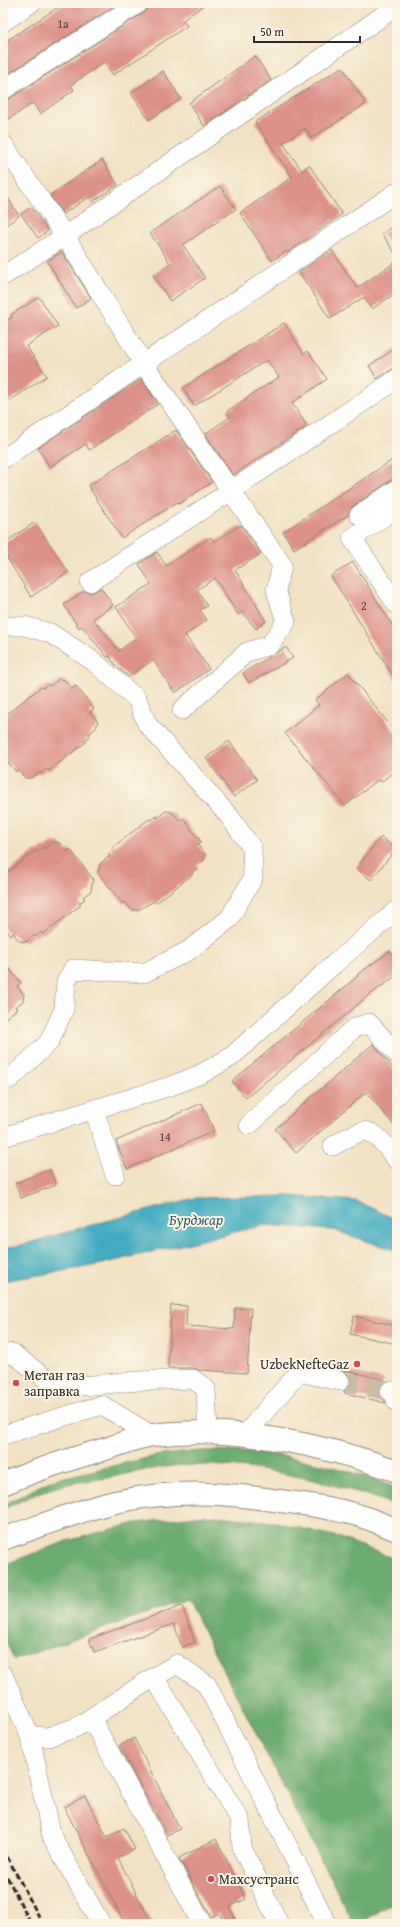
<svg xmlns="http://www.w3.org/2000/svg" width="400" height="1927" font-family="'Gentium Book Plus',serif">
<rect width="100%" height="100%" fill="#fcf5e5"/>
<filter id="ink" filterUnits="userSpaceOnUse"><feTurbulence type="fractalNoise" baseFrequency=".025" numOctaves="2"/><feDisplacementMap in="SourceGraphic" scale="8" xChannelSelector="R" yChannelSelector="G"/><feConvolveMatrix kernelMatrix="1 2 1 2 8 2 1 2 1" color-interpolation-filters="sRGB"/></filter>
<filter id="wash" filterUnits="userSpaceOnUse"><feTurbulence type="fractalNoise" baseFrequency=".012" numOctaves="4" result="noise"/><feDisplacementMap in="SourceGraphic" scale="16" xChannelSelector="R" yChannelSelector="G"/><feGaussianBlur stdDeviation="0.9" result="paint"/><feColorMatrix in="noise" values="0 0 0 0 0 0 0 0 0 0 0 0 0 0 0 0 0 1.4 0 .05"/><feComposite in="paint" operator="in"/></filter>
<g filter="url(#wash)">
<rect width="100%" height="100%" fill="#f2e2c4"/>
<g fill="#6cab6e" stroke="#4c6b4c">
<path d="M201,1451C215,1451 230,1450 244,1451C296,1456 349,1469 397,1488V1506C330,1480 235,1458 163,1467C144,1470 125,1474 107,1478C89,1481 70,1482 53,1488C36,1493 19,1502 3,1509V1505L52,1480L160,1455Z"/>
<polygon points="205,1515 275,1522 338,1537 397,1560 397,1901 357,1924 354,1924 187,1599 14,1660 3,1634 3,1565 67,1541 136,1523"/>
</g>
<polygon fill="#41abc0" stroke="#366b76" points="289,1196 356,1201 397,1220 397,1251 333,1230 265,1225 93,1266 3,1281 3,1248 21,1245 99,1223 195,1198"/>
<g id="blocks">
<g fill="#dc9189">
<polygon points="65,3 119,3 3,77 3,43"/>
<polygon points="150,3 207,3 183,20 187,26 113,75 104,62 71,85 74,90 40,114 33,103 3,123 3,101 9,99 145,12"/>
<polygon points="255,56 271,80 204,126 189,103"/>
<polygon points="342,67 366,104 311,138 305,128 283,143 302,171 309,165 342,214 287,253 286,251 272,261 240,213 292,177 255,122"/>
<polygon points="163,71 181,99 149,120 131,93"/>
<polygon points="102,160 118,185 92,202 89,197 63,214 50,195"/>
<polygon points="220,186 236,209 183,245 205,278 170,301 153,275 170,263 150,233"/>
<polygon points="3,190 19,216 3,227"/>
<polygon points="31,207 48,231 38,238 21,214"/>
<polygon points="397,223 397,256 382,234"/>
<polygon points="332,250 357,288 397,261 397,292 372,309 364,297 330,319 299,272"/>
<polygon points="62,252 91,298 76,308 47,261"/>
<polygon points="39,297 58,326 26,346 47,376 3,405 3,323 12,317 11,315"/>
<polygon points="284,323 304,354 308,351 327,379 292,403 307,426 233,475 205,434 230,417 227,411 279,377 267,360 194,406 183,388"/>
<polygon points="397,347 397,366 377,379 369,366"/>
<polygon points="141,379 158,404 89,450 86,444 50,467 38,448"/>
<polygon points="176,430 212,482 179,504 177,502 122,538 88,486"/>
<polygon points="397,457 397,478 391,480 353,506 348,515 294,549 283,532"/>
<polygon points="35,522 68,572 31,597 3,551 3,544"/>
<polygon points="241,525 261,554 235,570 266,621 256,629 242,612 238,615 215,578 197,590 207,606 200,610 207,620 185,635 209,669 175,693 153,660 129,677 117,667 109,656 107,657 82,626 79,628 64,605 84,591 91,593 101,588 113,605 93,619 119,651 136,638 116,607 151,584 139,564 157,552 166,566 211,537 214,542"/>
<polygon points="353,562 397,633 397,682 331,576"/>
<polygon points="286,647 293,658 249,683 243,673"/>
<polygon points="348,673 397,734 397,769 381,782 379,779 345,806 285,733 319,705 315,700"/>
<polygon points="59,679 65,680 72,689 76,686 94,709 90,712 98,722 96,728 89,734 90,736 85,740 86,742 49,771 47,769 41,774 40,772 31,778 25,778 18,770 16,772 3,756 3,717 41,687 43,688 48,684 50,686"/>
<polygon points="229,741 257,780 234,797 206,758"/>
<polygon points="166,811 172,812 180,821 183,818 201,842 197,844 205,854 204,860 196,866 198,868 192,872 193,874 156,903 154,901 138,910 132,910 125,902 123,904 98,873 101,863 110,856 108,854 113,850 112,848 149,819 150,820 156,816 157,818"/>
<polygon points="381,837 396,849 371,880 356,868"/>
<polygon points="53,842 60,843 67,852 70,849 93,879 91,891 83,897 85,899 79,903 81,905 43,934 41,932 36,937 34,935 26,942 19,941 13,933 10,935 3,926 3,876 36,850 37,852 43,847 44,849"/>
<polygon points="390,951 397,961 397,975 368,996 246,1098 232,1081 358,976 357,975"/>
<polygon points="3,961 21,983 17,986 24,995 23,1001 15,1007 17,1009 3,1020"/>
<polygon points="373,1044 397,1073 397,1129 366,1092 296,1153 275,1129"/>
<polygon points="202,1103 214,1131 127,1169 116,1141"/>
<polygon points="50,1170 56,1185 21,1198 15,1183"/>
<polygon points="171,1305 187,1306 186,1326 234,1329 235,1308 251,1308 247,1373 199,1370 193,1368 168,1368"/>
<polygon points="354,1316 397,1326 397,1344 350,1334"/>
<polygon points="339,1369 385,1380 380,1386 379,1391 386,1403 345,1393 344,1391 351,1384 351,1378 347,1373"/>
<polygon points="182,1606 195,1642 182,1647 174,1624 94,1652 89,1639"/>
<polygon points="134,1738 180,1829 167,1835 119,1746"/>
<polygon points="85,1796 107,1837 124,1828 135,1849 118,1858 152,1924 125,1924 64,1807"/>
<polygon points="216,1839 246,1899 229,1907 238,1924 225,1924 219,1913 211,1917 179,1858"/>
</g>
</g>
</g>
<g filter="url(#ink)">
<use href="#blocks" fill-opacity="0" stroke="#8e8678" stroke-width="1"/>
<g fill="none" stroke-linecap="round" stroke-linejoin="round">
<polyline stroke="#cabda5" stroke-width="19" stroke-dasharray="19 10" stroke-linecap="butt" points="340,1381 390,1391"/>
<defs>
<g id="minor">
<polyline points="3,22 31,3"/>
<polyline points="3,90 139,3"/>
<polyline points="3,144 65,236 144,364 231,491 397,379"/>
<polyline points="3,276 65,236 397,6"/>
<polyline points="3,459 397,192"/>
<polyline points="397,508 352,538 397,605"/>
<polyline points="359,515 397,489"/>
<polyline points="90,582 231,491 282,565 276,590 286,622 270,645 247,652 182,710"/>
<polyline points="3,626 24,626 50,633 93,661 137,699 147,724 229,816 252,848 253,878 229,919 188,951 144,973 73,969 66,982 64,1009 49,1042 11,1078 3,1081"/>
<polyline points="94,1109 115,1175"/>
<polyline points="249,1125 354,1028 369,1023 397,1054"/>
<polyline points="3,1137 171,1086 201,1074 231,1057 333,965 397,910"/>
<path d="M333,1146C342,1141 352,1134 361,1132C376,1128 389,1151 397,1160"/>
<polyline points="3,1356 12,1353 58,1388 139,1381 193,1379 206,1389 208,1434"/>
<polyline points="390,1391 393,1391 397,1402"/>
<polyline points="3,1435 102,1405 151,1435"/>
<polyline points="244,1436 299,1372 340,1381"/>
<polyline points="3,1675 30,1736 48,1737 77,1727 154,1677 240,1820 242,1848 279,1924"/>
<polyline points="154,1677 177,1664 207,1685 327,1924"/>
<polyline points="91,1718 202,1924"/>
<polyline points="30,1736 52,1837 101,1924"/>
</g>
<g id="major">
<path d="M3,1484C38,1469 73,1458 109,1448C123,1443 138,1437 153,1435C231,1425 323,1444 397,1471"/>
<path d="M3,1539C40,1526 77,1511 115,1502C173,1490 222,1492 280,1501C306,1504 332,1508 357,1515C371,1519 384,1525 397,1530"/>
</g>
</defs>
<use href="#minor" stroke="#8e8678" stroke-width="20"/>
<use href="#major" stroke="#8e8678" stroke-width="24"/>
<use href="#minor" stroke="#fff" stroke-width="19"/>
<use href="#major" stroke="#fff" stroke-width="22"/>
<g stroke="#2b2b2b" stroke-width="3" stroke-dasharray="6 3" stroke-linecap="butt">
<polyline points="3,1849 43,1924"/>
<polyline points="3,1869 31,1924"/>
</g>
</g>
</g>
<g fill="#d1495b" stroke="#fcf5e5" stroke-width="1.5">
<circle cx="357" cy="1364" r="4"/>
<circle cx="16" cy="1383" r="4"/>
<circle cx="211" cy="1879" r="4"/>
</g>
<g text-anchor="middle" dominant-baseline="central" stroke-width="4" stroke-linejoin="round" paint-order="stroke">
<g font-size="12" fill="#574442">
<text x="63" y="23">1a</text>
<text x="364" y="605">2</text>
<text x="165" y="1136">14</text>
</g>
<g font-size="14" fill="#2b2b2b" stroke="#fcf5e5" text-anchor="start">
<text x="349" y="1364" text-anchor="end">UzbekNefteGaz</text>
<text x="24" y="1375">Метан газ<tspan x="24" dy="16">заправка</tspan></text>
<text x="219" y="1879">Махсустранс</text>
</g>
<g font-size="15" font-style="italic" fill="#345e67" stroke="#fcf5e5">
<text x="196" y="1219">Бурджар</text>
</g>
</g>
<rect width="400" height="1927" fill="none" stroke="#fcf5e5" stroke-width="16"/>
<path d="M254 36v6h106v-6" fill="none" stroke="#2b2b2b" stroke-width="2"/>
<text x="260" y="36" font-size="12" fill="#2b2b2b" stroke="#fcf5e5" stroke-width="3" paint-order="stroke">50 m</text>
</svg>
